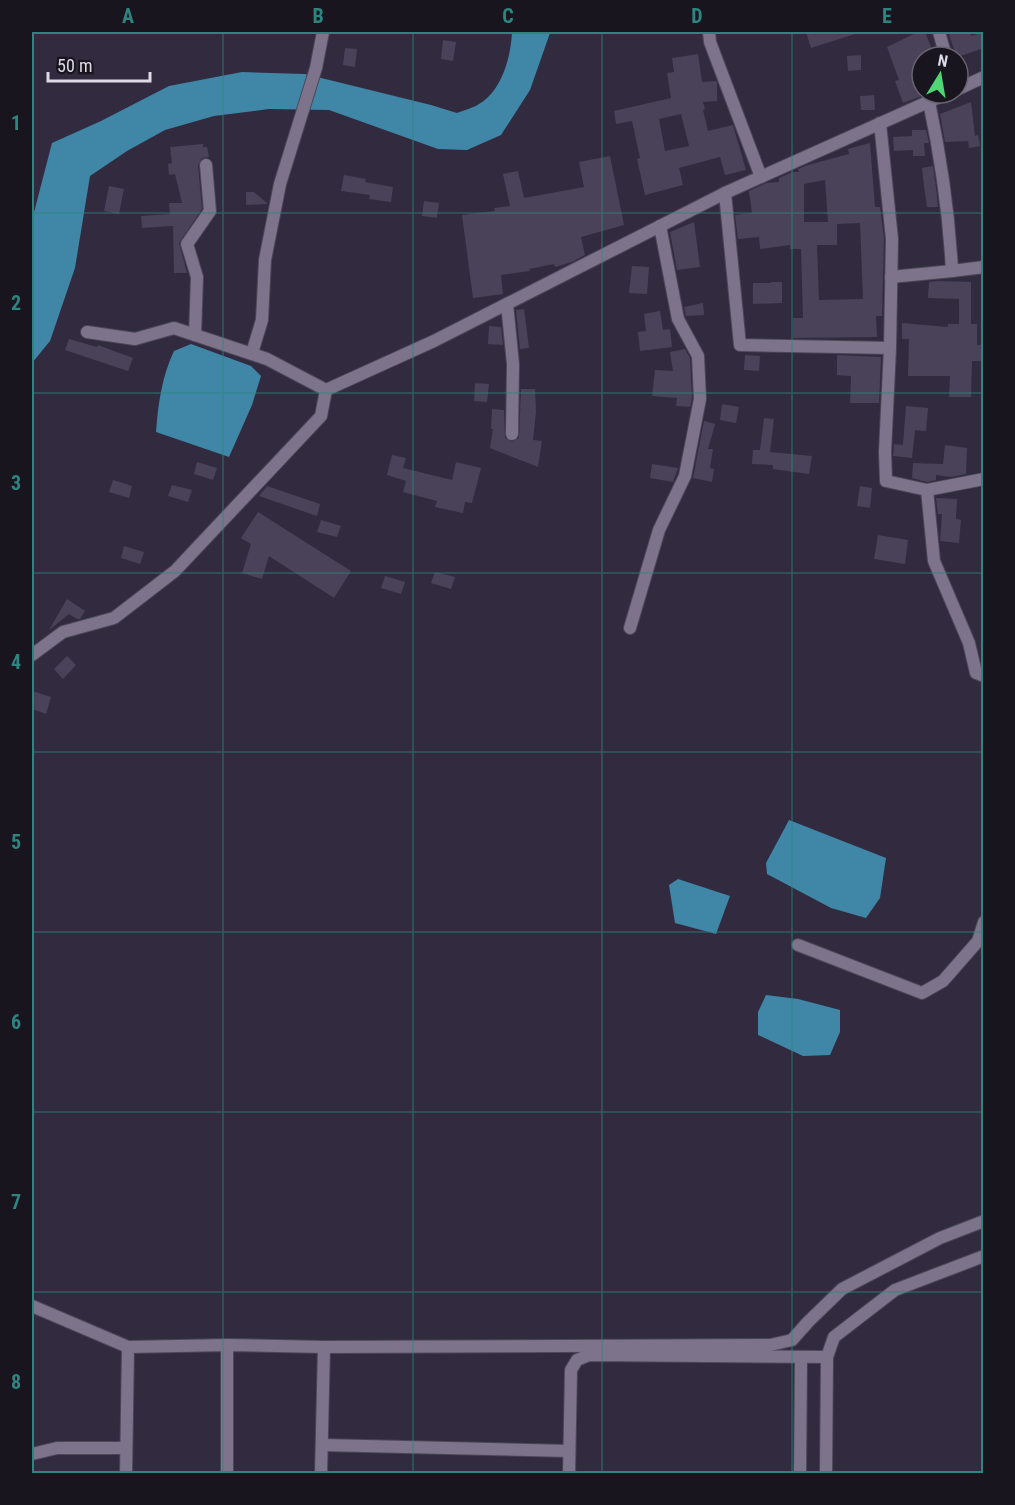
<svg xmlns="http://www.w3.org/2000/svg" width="1015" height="1505" font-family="'Roboto Condensed',sans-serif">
<rect width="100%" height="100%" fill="#322b3f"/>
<g fill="#3f86a7">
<path d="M512,32L550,33L530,90L501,135L467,150L438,149L329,110L269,109L214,116L165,130L127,151L90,176L75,268L50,341L32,363V220L52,143L101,121L169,86L242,72L305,74L431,105L457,113C464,110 473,108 479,104C502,91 511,56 512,32Z"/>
<path d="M191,344L251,366L261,376L252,405L229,457L156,432C158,404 162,376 174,351Z"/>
<polygon points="789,820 886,858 880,898 866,918 831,908 767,874 766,863"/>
<polygon points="678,879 730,896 716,934 675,923 669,885"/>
<polygon points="766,995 798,999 840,1010 840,1032 830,1055 803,1056 758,1035 758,1012"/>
</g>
<g fill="#4a4258" fill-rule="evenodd">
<polygon points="806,32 855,32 855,34 811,48"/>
<polygon points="918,32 925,32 935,57 922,57 922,96 903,103 895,81 899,80 887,47"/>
<polygon points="948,32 970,32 971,36 984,32 984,48 957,57"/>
<polygon points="443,40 456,42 453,61 441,59"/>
<polygon points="345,48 357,49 355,67 343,65"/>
<path d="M698,54L702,82L716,81L717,83V101L703,102L705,109L703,110L708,131L733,125L746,170L725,175L720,157L679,168L683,185L645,195L637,159L640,158L632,121L616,124L614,111L671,98L667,73L674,72L672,58ZM681,114L689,146L665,151L659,119Z"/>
<polygon points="861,55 861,70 848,71 847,56"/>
<polygon points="874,95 875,110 861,110 860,96"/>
<polygon points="971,102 975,136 978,135 980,146 969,148 968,141 945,142 940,114"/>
<polygon points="912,130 926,130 929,143 924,143 925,156 913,156 913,150 894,151 893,137 912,136"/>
<path d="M870,143L875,207H880L884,239L882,316H876L877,337L793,338V318H803L801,249H790V245L760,249L759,237L738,239L735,215L752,213L749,191L766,183L779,182V178L792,172H799L798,169L808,165L849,154L848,149ZM825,180L828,222H804V184ZM860,223L863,299L819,300L817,245H837V224Z"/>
<polygon points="203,144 203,147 207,147 209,157 202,158 198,165 202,209 179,243 187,273 174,273 173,226 142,228 141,216 170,214 169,203 182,203 175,174 169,175 168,164 172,163 170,147"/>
<polygon points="610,156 624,225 581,237 585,255 572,262 555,267 554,264 529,269 530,271 501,275 503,294 473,298 462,215 495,211 494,208 510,206 503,174 518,171 524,198 584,187 579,162"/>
<polygon points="933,166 936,187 938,207 927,207 924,186 922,168"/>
<polygon points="344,175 366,179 365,182 393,187 391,202 369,199 370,195 341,191"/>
<polygon points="109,186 124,189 119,214 104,211"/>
<polygon points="246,192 254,192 268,204 246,205"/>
<polygon points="424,201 439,203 437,218 422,216"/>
<polygon points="694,222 700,267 677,270 670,232"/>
<polygon points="632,266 649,267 647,294 629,293"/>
<polygon points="937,281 971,282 971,324 977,324 977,345 982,345 982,361 972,361 971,397 949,397 950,376 908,376 909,339 902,339 902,323 948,327 948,324 959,324 959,299 928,298 929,282"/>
<polygon points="771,282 782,282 782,303 753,304 753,283 771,283"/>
<polygon points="703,303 704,315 686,316 684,307"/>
<polygon points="524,309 529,348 520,349 516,310"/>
<polygon points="660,311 663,330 670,329 672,347 640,351 638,332 646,331 644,314"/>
<polygon points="489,326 501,327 503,345 488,344"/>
<polygon points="69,339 97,347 98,345 133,358 128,371 65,350"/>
<polygon points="685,349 690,358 692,398 690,407 676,406 677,398 652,396 655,370 673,371 670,352"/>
<polygon points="745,355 760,356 759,371 744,370"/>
<polygon points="837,355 881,357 879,403 850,403 851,376 837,375"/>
<polygon points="475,383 489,384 487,402 474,401"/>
<polygon points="521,389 535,389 536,412 533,440 542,441 538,467 490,448 493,429 491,429 492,409 504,410 505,438 512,442 519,438"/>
<polygon points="722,404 739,407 736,423 720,420"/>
<polygon points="906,406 928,408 926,431 915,430 912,458 893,456 894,444 903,445"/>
<polygon points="764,418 774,419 770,452 812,456 809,474 773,469 773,465 752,464 753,450 760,450"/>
<polygon points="704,421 715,424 708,449 713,449 710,468 714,469 712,482 693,478"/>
<polygon points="945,445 967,448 966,474 951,477 936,475 936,480 927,482 912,478 913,463 943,464"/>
<polygon points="392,455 406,458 403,468 452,480 456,462 481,468 472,503 465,502 463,513 435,507 437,501 403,492 406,481 387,475"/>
<polygon points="197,462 217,468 213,480 194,474"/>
<polygon points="652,464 678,468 673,482 650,478"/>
<polygon points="113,480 132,486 129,498 109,492"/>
<polygon points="172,485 192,490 188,502 168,496"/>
<polygon points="267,486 320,504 317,516 259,496"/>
<polygon points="860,486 872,488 870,508 857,506"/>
<polygon points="936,498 957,499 956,519 961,520 959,543 940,541 942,514 938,514"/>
<polygon points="258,512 351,571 334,598 269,556 262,579 242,573 251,544 241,538"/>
<polygon points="321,520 341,526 337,537 317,532"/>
<polygon points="878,535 908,540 905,564 874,559"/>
<polygon points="124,546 144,552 140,564 121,558"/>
<polygon points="435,572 455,577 451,589 431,583"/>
<polygon points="385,576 405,582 401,594 381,588"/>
<polygon points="67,599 85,611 80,619 77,619 69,614 49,630"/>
<polygon points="67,656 76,665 63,679 54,669"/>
<polygon points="32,691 51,697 46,714 32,709"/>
</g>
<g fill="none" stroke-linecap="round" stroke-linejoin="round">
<defs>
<g id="street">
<polyline points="709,32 710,42 761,177"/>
<polyline points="939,32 946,57"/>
<polyline points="958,89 984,77"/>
<polyline points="880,123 892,239 890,348"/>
<polyline points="725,193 740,345 890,348 885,452 886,481 927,490 934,561 969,643 976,673 984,676"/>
<polyline points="952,271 984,267"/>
<path d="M891,277L952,271C949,214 941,158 929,102"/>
<polyline points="507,304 513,364 512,434"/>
<polyline points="87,332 135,339 174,328 267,359 326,390"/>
<polyline points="195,335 197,277 187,244 210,211 206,165"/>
<polyline points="252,353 262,320 265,260 280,184 316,68 323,32"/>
<polyline points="927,490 984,479"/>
<polyline points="630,628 659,530 685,476 700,399 698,356 678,319 660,226"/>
<polyline points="32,655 63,632 114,618 175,571 321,416 326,390 434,341 725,193 948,93"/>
<polyline points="798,945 922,993 943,981 978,941 984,922"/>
<polyline points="32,1306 128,1347"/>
<polyline points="322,1445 569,1451"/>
<polyline points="32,1454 57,1448 126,1448"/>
<polyline points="126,1474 128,1347 227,1345 324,1347 770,1345 792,1340 808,1322 842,1289 940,1238 984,1221"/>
<polyline points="227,1474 227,1345"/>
<polyline points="321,1474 324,1347"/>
<polyline points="569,1474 571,1370 577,1360 589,1355 827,1357"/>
<polyline points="800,1474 801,1357"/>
<polyline points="826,1474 827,1357 834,1337 895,1290 984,1256"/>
</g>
</defs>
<use href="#street" stroke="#4d4658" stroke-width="14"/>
<use href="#street" stroke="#7d748c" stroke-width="12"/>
</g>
<path fill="none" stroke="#2e8580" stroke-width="1.5" stroke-opacity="0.55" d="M223,32V1474M413,32V1474M602,32V1474M792,32V1474M32,213H984M32,393H984M32,573H984M32,752H984M32,932H984M32,1112H984M32,1292H984"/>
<rect width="1015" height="1505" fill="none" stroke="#19151f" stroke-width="66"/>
<g transform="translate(940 75) rotate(11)"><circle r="28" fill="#19151f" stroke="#67636f" stroke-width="1.5"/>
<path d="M0-4.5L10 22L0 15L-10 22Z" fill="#50d674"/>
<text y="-9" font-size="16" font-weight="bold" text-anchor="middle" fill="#ddd9e6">N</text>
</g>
<path d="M48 72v9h102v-9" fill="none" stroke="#ddd9e6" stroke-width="3"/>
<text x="57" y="72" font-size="18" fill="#ddd9e6" stroke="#19151f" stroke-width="4.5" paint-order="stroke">50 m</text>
<rect x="33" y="33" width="949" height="1439" fill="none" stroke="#2e8580" stroke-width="2"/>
<g font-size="20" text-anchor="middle" font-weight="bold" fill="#2e8580">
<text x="128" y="23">A</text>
<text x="318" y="23">B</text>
<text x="508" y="23">C</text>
<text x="697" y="23">D</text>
<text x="887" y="23">E</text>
<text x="16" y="130">1</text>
<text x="16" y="310">2</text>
<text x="16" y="490">3</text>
<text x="16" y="669">4</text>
<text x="16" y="849">5</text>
<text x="16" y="1029">6</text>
<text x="16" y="1209">7</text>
<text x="16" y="1389">8</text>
</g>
</svg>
